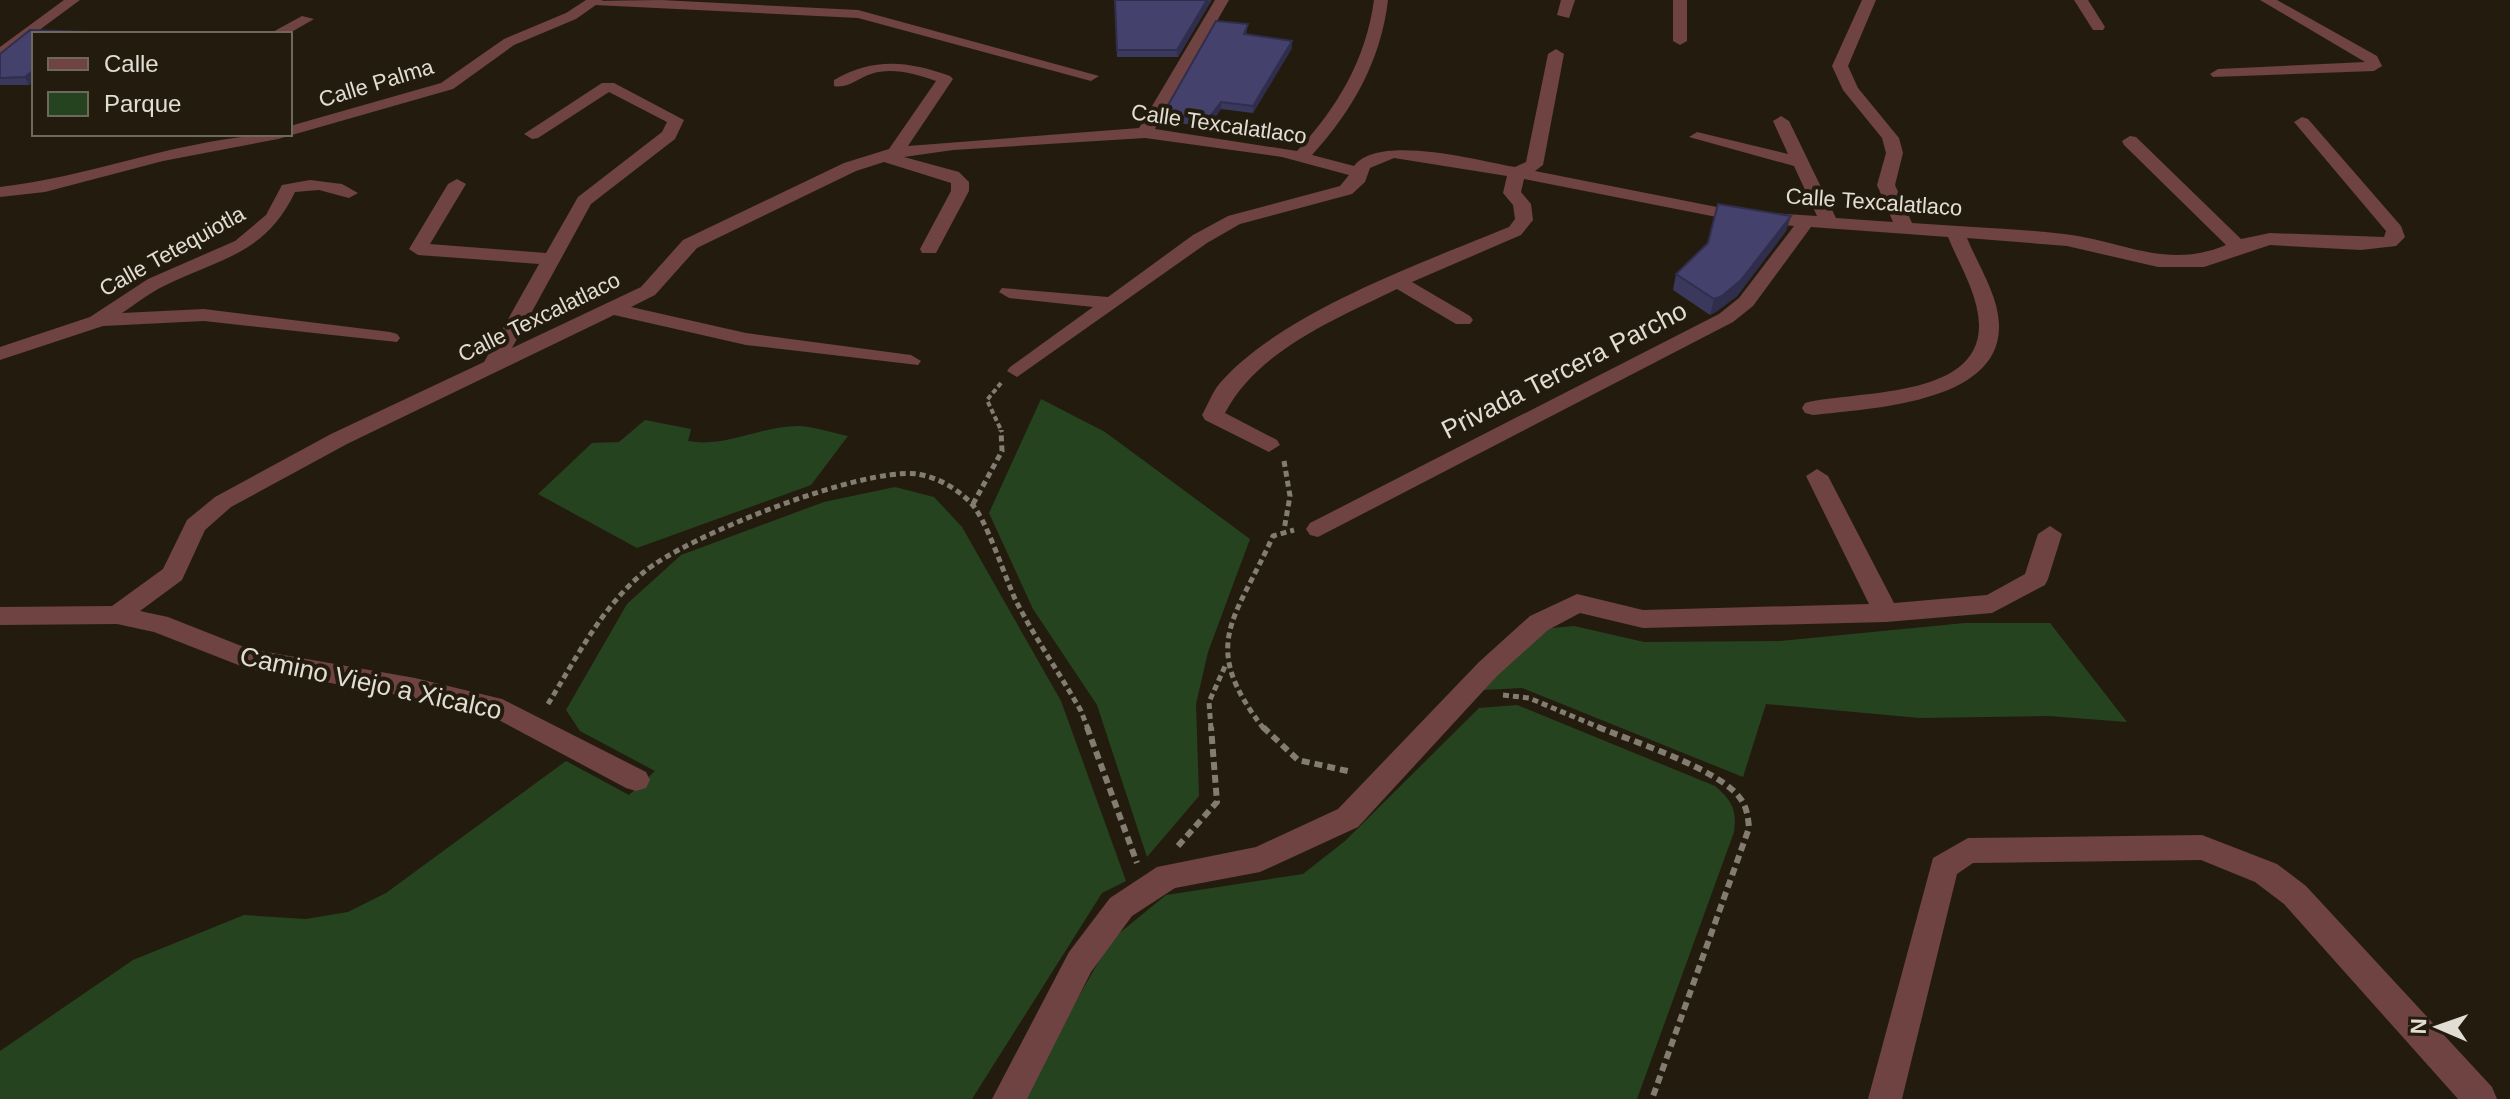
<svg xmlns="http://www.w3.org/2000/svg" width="2510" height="1099" font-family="Helvetica,sans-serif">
<rect width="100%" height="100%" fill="#231c0e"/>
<g fill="#264320">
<polygon points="1041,399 1105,432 1250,539 1208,652 1196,704 1199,796 1147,857 1097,705 1033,609 989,513"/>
<path d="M645,420L691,429L688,441C727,448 760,426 799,426C815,427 833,433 848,436L811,485L637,548L538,494L592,443L619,442Z"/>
<polygon points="895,487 934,497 962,527 1061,701 1126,881 1102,893 972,1099 0,1099 0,1051 133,960 244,915 306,919 348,912 386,893 566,761 629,795 655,771 580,731 566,710 627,604 681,555 824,502"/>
<polygon points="1965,623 2050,623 2127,722 2049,716 1920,718 1766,704 1743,777 1522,688 1483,690 1542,629 1574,626 1644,642 1780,641"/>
<path d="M1517,705L1715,786C1732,801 1737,809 1734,832L1637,1099H1020L1111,940L1166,895L1303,874L1345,841L1479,708Z"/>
</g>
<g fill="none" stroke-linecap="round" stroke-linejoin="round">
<polyline stroke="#837d71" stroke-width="4" stroke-dasharray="5 3" stroke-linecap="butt" points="1001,383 987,400 1002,432"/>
<g stroke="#837d71" stroke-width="5" stroke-dasharray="6 4" stroke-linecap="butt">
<polyline points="1284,461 1290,496 1284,530"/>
<polyline points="973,504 1002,451 1001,430"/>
<polyline points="1503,695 1529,698 1603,729"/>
<path d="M548,704C577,657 601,608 644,572C687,536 861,467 917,474C937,477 956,488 970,502C986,517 1005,578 1016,601C1035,638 1060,674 1081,711L1088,729"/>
<polyline points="1211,729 1209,702 1226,664"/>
<path d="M1264,729C1198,644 1235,621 1273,536L1294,530"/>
</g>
<g stroke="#837d71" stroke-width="6" stroke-dasharray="8 5" stroke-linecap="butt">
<polyline points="1087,727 1137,863"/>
<polyline points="1263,727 1298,760 1352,772"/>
<path d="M1598,727C1634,742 1719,769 1740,798C1747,807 1748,817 1749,828L1652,1099"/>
<polyline points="1178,846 1217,802 1211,727"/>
</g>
<g fill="#6e4342" fill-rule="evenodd">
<polygon points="64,0 80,0 0,59 0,47"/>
<polygon points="661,0 858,10 1099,76 1091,81 858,18 595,5 588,1"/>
<path d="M1215,0H1229L1155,129L1297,151C1338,107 1366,59 1374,0H1388C1381,60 1353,110 1312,155L1354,166C1379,133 1479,161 1515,167L1526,162L1548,54L1556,49L1564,54L1543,165L1535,171L1737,211L1817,216L1794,166L1689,137L1697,132L1788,154L1773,121L1781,116L1789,121L1836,218L1893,222L1877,185L1886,153L1882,138L1843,90L1832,66L1862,0H1876L1848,66L1858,88L1899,138L1903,153L1895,185L1912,223C1962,227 2014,228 2064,234C2123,241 2167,270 2226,245L2124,145L2122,141L2130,136L2136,137L2241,239L2270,233L2384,237L2386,231L2294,122L2302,117L2308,119L2401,226L2405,237L2396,246L2361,250L2270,245L2204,267H2158L2067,246L1967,238C1978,265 1998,295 1999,324C2002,404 1869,408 1813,415L1805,413L1802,408L1805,403C1855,390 1981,400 1979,324C1978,294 1959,264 1948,237L1811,227L1753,306L1733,322L1318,537L1310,535L1306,529L1310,523L1719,314L1739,298L1794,226L1737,221L1524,179L1521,192L1531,204L1533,220L1521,235L1412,282L1470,316L1473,320L1470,324H1456L1397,289C1336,319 1258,350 1225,413L1277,440L1280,445L1269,452L1205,420L1202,415C1208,405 1212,392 1220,383C1282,312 1422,263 1509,227L1515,219L1513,205L1503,193L1507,176L1394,158L1370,168L1365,182L1352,194L1240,224L1207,243L1017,377L1007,371L1010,367L1093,307L1009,298L999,292L1002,288L1108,297L1193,235L1228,216L1340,186L1349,175L1282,157L1145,138L953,150L904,157L959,172L969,182V191L936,253H922L920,249L951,191V183L884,162L856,171L697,248L655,295L631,307L746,333L911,355L921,361L918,365L746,345L614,315L347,444L231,507L205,530L182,580L140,611L168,617L249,649L415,678L502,699L646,772L650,780L646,788L636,791L626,788L495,718L415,698L246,668L154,632L117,624L0,625V607L112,606L163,569L187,520L215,497L331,434L484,362L539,264L418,255L409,249L448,184L457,179L466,184L430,244L546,253L578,197L662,132L667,122L609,92L538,138L532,139L524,134L602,83H614L684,120L675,139L591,204L512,348L641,287L683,240L844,163L889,149L936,81C915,74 892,67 871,74C858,78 848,89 834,86V80C874,57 908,61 950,76L953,79L908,146L1139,128Z"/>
<polygon points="1561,0 1575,0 1569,18 1557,15"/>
<polygon points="1673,0 1687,0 1687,41 1680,45 1673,41"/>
<polygon points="2074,0 2088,0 2105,27 2103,30 2093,30"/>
<polygon points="2260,0 2277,0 2377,56 2382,66 2374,71 2213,77 2210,74 2218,69 2365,62"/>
<polygon points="302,16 314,19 288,34 269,34"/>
<path d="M310,180L342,184L358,193L349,198L319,190L295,192C265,255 220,258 164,286C149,293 136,304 122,313L204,309L390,332L397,334L400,338L397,342L204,321L103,326L0,360V347L90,317L148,279L235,241L266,215L282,185Z"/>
<polygon points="1817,469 1828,476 1894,603 1987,595 2025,574 2038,534 2050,526 2062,534 2048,579 2045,585 1992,613 1886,622 1643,628 1580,613 1548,630 1497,676 1358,827 1260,872 1175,888 1132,916 1091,972 1027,1099 992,1099 1069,952 1110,898 1157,867 1256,847 1338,809 1479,662 1530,616 1577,594 1643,610 1869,604 1806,476"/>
<polygon points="2202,835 2277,864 2306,886 2492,1087 2497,1099 2458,1099 2284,904 2255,882 2201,860 1973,863 1957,874 1902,1099 1868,1099 1933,858 1968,838"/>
</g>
<path fill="#6e4342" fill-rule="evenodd" d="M586,0H603L576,19L514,45L453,89L278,139L163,161L45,192L0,197V187C98,176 190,134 290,134V126L441,83L504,39L566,13Z"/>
</g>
<g fill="#3b385e">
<polygon points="1115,0 1211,0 1211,1 1178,57 1117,57"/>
<polygon points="1248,24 1246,34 1292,41 1292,48 1253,113 1221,109 1208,127 1163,121 1163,114"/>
<polygon points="84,34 29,85 0,85 0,54"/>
<polygon points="1786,231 1737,296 1717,311 1710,315 1673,290 1676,274"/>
</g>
<g fill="#302e4c">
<polygon points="1207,0 1211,1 1178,57 1177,50"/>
<polygon points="1292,41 1292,48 1253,113 1253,106"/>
<polygon points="34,70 34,81 29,85 25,77"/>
<polygon points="1221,102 1221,109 1208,127 1208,119"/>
<polygon points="1791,216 1786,231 1737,296 1717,311 1710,315 1714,299"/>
</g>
<g fill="#45416d" stroke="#302e4c" stroke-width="2">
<polygon points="1115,0 1207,0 1177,50 1117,50"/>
<polygon points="1216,21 1248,24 1244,34 1292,41 1253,106 1221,102 1208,119 1163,114"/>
<polygon points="30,30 83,32 80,34 34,34 34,70 25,77 0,78 0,54"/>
<polygon points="1718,204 1791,216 1741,280 1722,296 1714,299 1676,274 1708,243"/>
</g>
<g text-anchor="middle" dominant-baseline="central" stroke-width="8" stroke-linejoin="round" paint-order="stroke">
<g font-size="22" fill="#e2ddd4" stroke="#231c0e">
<text transform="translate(376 83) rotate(-17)">Calle Palma</text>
<text transform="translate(1219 124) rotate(8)">Calle Texcalatlaco</text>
<text transform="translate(1874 202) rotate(4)">Calle Texcalatlaco</text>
<text transform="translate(172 251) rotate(-29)">Calle Tetequiotla</text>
<text transform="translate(539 317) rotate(-26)">Calle Texcalatlaco</text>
</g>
<g font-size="26" fill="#e2ddd4" stroke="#231c0e">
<text transform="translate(1564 370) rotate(-27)">Privada Tercera Parcho</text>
<text transform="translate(371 683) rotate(12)">Camino Viejo a Xicalco</text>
</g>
</g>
<rect x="32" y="32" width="260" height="104" fill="#231c0e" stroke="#6f695d" stroke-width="2"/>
<rect x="48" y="58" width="40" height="12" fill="#6e4342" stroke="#6f695d" stroke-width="2"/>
<text x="104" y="72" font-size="24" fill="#e2ddd4">Calle</text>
<rect x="48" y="92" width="40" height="24" fill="#264320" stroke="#6f695d" stroke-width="2"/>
<text x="104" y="112" font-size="24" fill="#e2ddd4">Parque</text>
<g transform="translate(2438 1027) rotate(272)" stroke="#231c0e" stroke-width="6" paint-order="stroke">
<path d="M0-6L14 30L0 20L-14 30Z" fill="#e2ddd4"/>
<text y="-12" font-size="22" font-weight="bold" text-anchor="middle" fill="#e2ddd4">N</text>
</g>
</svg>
